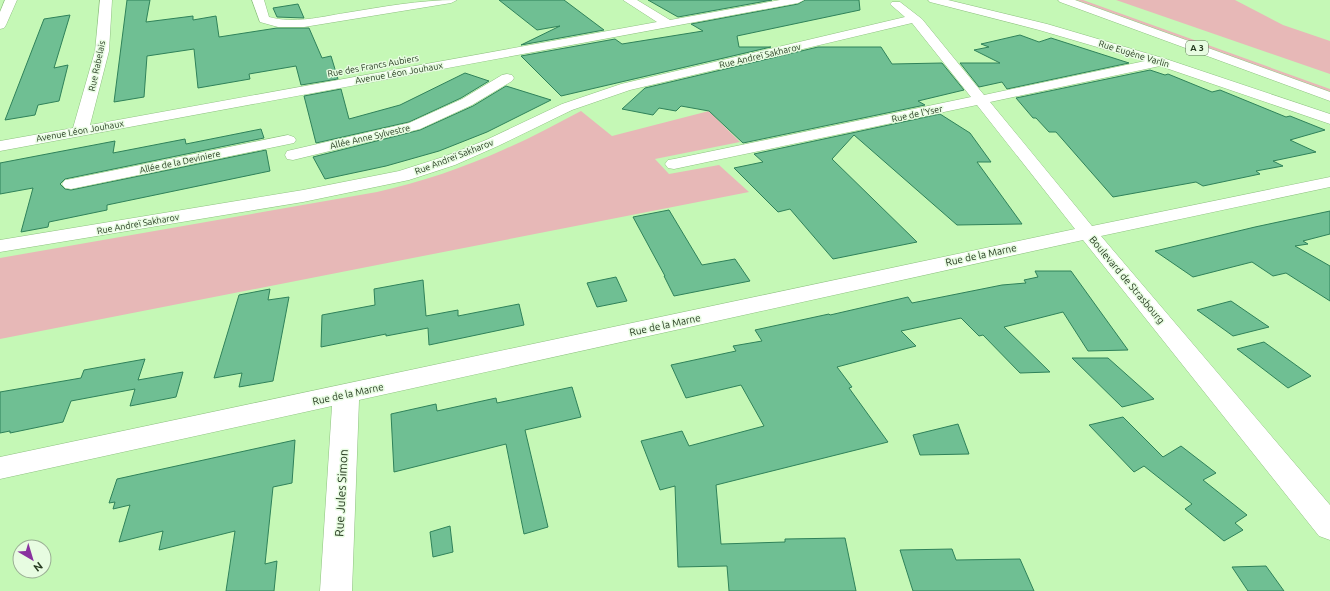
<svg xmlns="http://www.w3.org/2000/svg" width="1330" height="591" font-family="Ubuntu,sans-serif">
<rect width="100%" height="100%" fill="#c5f8b6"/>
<g fill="#e7b8b7">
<polygon points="1076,0 1083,0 1330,89 1330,92"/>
<polygon points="1116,0 1235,0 1283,25 1330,41 1330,74"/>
<path d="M581,111L612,136L709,111L740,142L655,159L669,174L719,165L749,192L0,339V258L377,192C421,182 463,168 505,149C531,138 556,124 581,111Z"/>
</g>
<g fill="#6fbf93" stroke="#2f825a">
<polygon points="127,0 150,0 146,22 193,16 193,20 216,16 219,37 277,28 309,28 322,58 331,56 338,79 301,85 296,66 249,74 250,79 198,88 194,49 147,56 144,97 114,102"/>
<polygon points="499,0 564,0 604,30 521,45 560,26 537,30"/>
<polygon points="648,0 772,0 678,17"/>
<polygon points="805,0 859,0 860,10 737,36 739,47 771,47 561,96 521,56 615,39 622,44 703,31 691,24 798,4"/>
<polygon points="298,4 304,18 277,17 273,8"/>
<polygon points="70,15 54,68 68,65 59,101 38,105 35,115 5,120 44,19"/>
<polygon points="1020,35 1039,42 1051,38 1129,63 1007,89 1002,82 979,87 960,63 1000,63 974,50 989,47 981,44"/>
<polygon points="818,47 881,47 892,64 942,63 964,90 918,101 925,105 743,143 709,111 681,106 676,111 659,108 653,115 622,109 645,88"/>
<polygon points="1150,70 1165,75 1168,74 1212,92 1220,90 1286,117 1290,116 1325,130 1290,140 1316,152 1273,161 1283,166 1256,171 1260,174 1203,186 1196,182 1113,197 1056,132 1049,132 1036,118 1033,118 1016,98"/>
<polygon points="465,73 489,81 461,98 409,122 316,143 304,96 341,89 349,119 400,105"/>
<polygon points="506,86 551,100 487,132 439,151 386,166 325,179 313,157 420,130 473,106"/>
<polygon points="940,114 970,133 991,162 977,162 1022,224 957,225 854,135 832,159 917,242 833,259 790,209 778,212 734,168 763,162 754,154"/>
<polygon points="261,129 264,138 65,179 60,184 65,189 71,190 266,150 270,171 107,205 107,210 49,222 48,227 21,232 33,188 0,194 0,163 115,141 113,153 185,139 186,144"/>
<polygon points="669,210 702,265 735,259 750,281 674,296 664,276 665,276 633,217"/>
<polygon points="1330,211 1330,234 1303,241 1308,244 1295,246 1330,266 1330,301 1286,273 1273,276 1252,262 1193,277 1155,251 1255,227"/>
<polygon points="1035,271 1071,271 1128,350 1088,351 1063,312 1004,327 1050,372 1020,373 983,335 979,336 961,318 901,331 916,346 837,367 852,387 849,388 888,442 716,485 721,544 785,542 785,539 845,538 856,591 729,591 727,566 678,567 675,486 660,490 641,441 682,431 689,446 764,426 741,385 686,398 671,365 736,351 733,346 762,341 755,330 829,314 830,315 908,297 912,303 1002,285 1026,283 1024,280 1038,277"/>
<polygon points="616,277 627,301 597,307 587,283"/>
<polygon points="423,280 426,316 458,310 458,316 519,304 524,325 429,345 428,328 386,336 386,334 321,347 322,315 375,305 374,289"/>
<polygon points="270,289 268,300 289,297 273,381 239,387 242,373 214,378 239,295"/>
<polygon points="1231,301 1269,327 1233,336 1197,310"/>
<polygon points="1264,342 1311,376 1288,388 1237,349"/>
<polygon points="1072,358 1108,358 1154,399 1122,407"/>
<polygon points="145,359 138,380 183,372 176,397 130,406 135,389 71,401 63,422 10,433 10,431 0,433 0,392 81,378 84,370"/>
<polygon points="572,387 581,417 525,430 548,527 524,534 506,444 394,472 391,414 436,404 437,411 496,398 497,403"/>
<polygon points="1123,417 1163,457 1181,446 1216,473 1203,480 1247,515 1235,523 1243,530 1224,541 1185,509 1192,504 1144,466 1134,472 1089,425"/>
<polygon points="958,424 969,454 920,455 913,435"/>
<polygon points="295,440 292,483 273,487 265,564 277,561 274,591 226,591 235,531 159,550 163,531 119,542 130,505 113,509 115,502 109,503 117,479"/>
<polygon points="450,526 453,552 433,557 430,532"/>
<polygon points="952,549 956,560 1020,559 1034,591 913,591 900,550"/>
<polygon points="1266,566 1284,591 1248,591 1232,567"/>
</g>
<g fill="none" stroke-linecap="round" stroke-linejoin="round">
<defs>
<g id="minor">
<polygon points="5,0 17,0 6,25 4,28 0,29 0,12"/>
<polygon points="100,0 112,0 109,51 90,125 657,22 623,0 637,0 670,20 780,0 804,0 798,3 0,151 0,141 73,128 95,51"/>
<path d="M252,0H264L269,17C294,24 320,17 345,13C382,7 419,0 457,0L451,3L304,27H278L260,22Z"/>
<polygon points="928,0 948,0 1047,24 1166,59 1330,114 1330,124 1160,66 990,102 1092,226 1330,177 1330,187 1101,236 1330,505 1330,540 1319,536 1083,240 359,400 352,591 320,591 332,406 0,479 0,457 1075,229 977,105 674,169 668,168 665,164 668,160 674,159 971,97 912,23 630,90 572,110 498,146 455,165 409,180 303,202 0,252 0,240 303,190 399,171 443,157 486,140 562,104 621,84 905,17 890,4 892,2 900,2 922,19 984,95 1145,61 1039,30 930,2"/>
<polygon points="507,74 512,75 514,78 512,81 472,105 420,129 293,160 287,159 285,155 287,151 409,123 462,99 502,75"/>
<polygon points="288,135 294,137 296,140 294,143 71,189 65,188 62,184 65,180 71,179"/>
</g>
<polygon id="highway" points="1058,0 1075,0 1330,92 1330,101 1060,2"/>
</defs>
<use href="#minor" stroke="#8fc181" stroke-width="1"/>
<use href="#highway" stroke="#8fc181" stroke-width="1"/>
<use href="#minor" fill="#fff" fill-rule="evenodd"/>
<use href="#highway" fill="#fff" fill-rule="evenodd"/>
</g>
<g text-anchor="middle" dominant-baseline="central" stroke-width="3" stroke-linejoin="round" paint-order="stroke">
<rect fill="#e7fce1" stroke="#61755b" stroke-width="1" x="1186" y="41" width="22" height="14" rx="3"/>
<g font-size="9" font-weight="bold" fill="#273b21">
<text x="1197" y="48">A 3</text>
</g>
<g font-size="9" fill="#273b21" stroke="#e7fce1">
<text transform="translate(1134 54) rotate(17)">Rue Eugène Varlin</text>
<text transform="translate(760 56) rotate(-13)">Rue Andreï Sakharov</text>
<text transform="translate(97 66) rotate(-78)">Rue Rabelais</text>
<text transform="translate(373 66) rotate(-10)">Rue des Francs Aubiers</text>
<text transform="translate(399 73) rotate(-10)">Avenue Léon Jouhaux</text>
<text transform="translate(917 114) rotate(-12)">Rue de l'Yser</text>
<text transform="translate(80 131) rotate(-10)">Avenue Léon Jouhaux</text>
<text transform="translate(370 137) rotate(-13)">Allée Anne Sylvestre</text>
<text transform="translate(454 157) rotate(-21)">Rue Andreï Sakharov</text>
<text transform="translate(180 162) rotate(-12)">Allée de la Deviniere</text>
<text transform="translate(138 224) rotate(-10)">Rue Andreï Sakharov</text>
</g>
<g font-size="10" fill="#273b21" stroke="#e7fce1">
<text transform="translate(981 255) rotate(-12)">Rue de la Marne</text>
<text transform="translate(1127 280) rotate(50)">Boulevard de Strasbourg</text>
<text transform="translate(665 325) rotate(-12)">Rue de la Marne</text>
<text transform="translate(348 394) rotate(-12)">Rue de la Marne</text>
</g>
<g font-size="12" fill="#273b21" stroke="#e7fce1">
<text transform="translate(341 493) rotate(-87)">Rue Jules Simon</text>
</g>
</g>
<g transform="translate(32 559) rotate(142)"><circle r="19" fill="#e7fce1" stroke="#9aaf94"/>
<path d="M0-3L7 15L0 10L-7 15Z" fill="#89329f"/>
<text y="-6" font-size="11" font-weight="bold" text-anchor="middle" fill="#273b21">N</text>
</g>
</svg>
